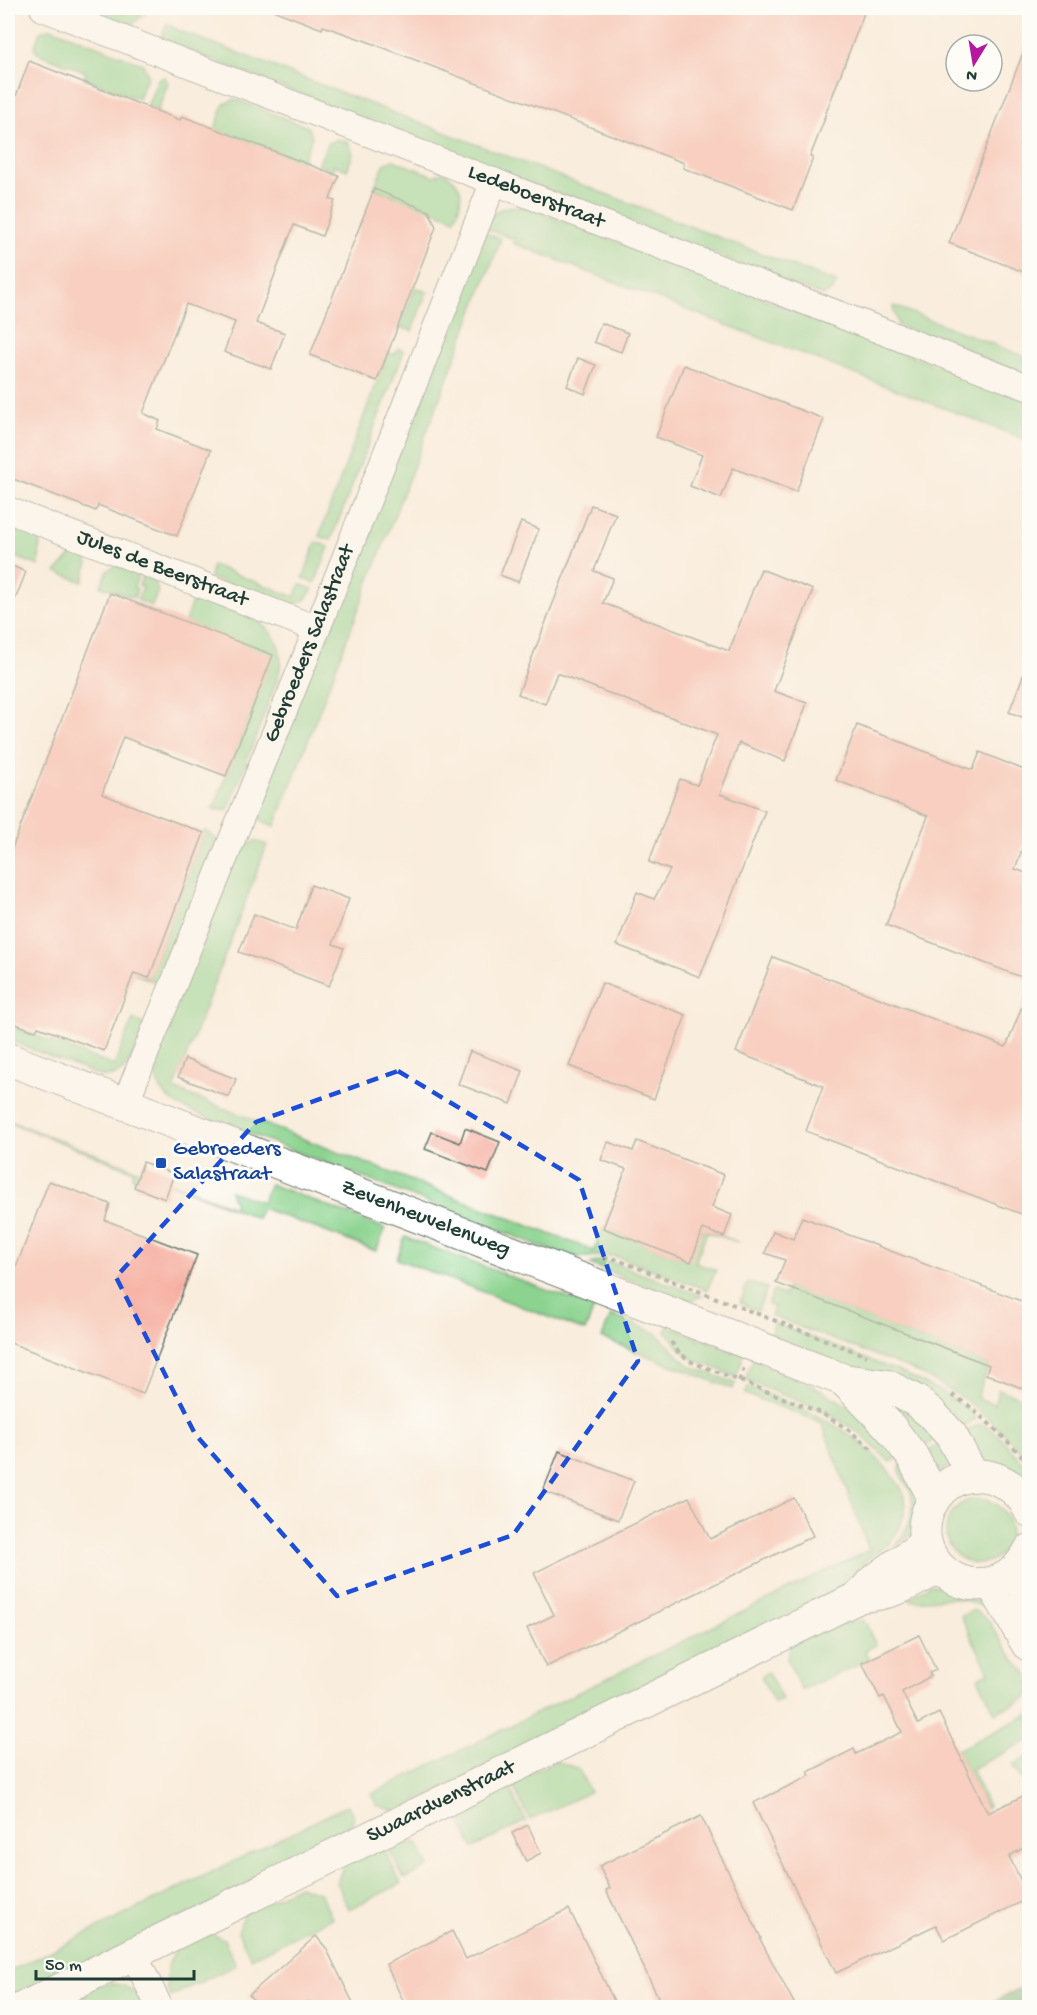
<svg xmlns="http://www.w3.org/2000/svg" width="1037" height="2015" font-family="'Gochi Hand',sans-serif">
<rect width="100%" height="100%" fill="#fdfcf7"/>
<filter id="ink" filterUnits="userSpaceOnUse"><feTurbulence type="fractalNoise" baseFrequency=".0167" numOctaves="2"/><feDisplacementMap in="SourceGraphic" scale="12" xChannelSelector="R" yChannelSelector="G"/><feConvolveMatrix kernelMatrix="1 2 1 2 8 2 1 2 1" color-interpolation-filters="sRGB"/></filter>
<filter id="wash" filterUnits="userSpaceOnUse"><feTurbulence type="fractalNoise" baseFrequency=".008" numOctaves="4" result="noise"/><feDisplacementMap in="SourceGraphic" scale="24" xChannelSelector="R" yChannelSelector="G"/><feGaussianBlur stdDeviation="1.35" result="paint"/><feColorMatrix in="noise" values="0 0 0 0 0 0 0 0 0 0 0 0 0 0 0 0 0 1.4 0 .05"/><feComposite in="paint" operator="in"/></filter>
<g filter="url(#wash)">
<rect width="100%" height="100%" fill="#f9eddd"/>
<g fill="#8bd38f" stroke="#558862" stroke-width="1.5">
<polygon points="75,8 120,8 143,15 128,28"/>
<polygon points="167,24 178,30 838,283 835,285 832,291 823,296 160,40"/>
<polygon points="51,28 143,64 148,75 138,99 84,78 86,72 37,53 38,50 34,49 40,32"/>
<polygon points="165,77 168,83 158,111 147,106 158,79"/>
<polygon points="235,99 308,127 312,137 302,162 215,129 224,104"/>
<polygon points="338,139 349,143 353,154 347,170 334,165 332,171 318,165 327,144"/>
<path d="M393,160L434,176L442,172C466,183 463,199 455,219L374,188L384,164Z"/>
<path d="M520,206L534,210L1029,401V441L513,243L514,239L477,225C491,213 501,206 520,206Z"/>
<polygon points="475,229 501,239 275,826 262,822 254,803"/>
<polygon points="415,287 427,292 412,331 400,327"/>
<polygon points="894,306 1029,358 1029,376 898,326 893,308"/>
<polygon points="398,348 404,351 331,540 319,536 388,352 395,355"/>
<polygon points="8,524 40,536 39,566 8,554"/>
<polygon points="316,542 329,547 315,583 303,578"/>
<polygon points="76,550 84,553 88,563 83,582 56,572"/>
<polygon points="116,565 139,574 134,587 137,589 134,598 101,586 107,571"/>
<polygon points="212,565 295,597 300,584 313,589 305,600 290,606 210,578"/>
<polygon points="143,576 154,580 158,591 152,606 137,600 143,587 139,585"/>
<path d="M200,598C239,613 294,623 278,678L228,810H213L272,656L185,622L191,604Z"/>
<polygon points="205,830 216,839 161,984 134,974 149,978"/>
<path d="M255,841L267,845L174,1089L594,1251L603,1228L690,1261L703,1229L738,1242L707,1232L695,1263L716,1270L707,1290L618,1257C600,1253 583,1260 566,1256L186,1109C165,1100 153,1084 155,1061L236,849Z"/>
<path d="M133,1019L145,1025C136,1047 130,1082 100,1076L8,1040V1025L114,1066Z"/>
<polygon points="8,1120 140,1171 137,1180 132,1178 134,1171 8,1122"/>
<polygon points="171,1183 233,1207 235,1205 230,1191 262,1202 270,1184 384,1228 385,1230 376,1251 262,1208 257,1218"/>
<polygon points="405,1237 594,1308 585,1331 397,1259"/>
<polygon points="599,1261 616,1264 702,1296 686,1302 590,1264"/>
<polygon points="748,1282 767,1288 758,1311 740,1303"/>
<polygon points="788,1287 989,1365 977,1398 994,1404 999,1389 1029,1401 1029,1460 989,1419 964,1399 936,1382 911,1369 771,1316 774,1307 768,1305 773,1291 785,1295"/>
<polygon points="611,1315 656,1333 681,1358 691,1366 735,1383 733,1389 602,1338"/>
<polygon points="774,1323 903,1373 944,1393 972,1413 976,1419 956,1430 769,1336"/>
<polygon points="668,1326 744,1355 736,1377 693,1359 683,1352 666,1332"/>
<polygon points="753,1359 811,1385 870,1418 904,1457 890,1462 858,1432 828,1413 745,1380"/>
<path d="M748,1387C804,1409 851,1424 891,1474C899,1484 909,1496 905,1511C902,1525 894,1541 882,1549C875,1554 869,1557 863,1563C855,1572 848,1581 839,1590L398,1811L377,1805L371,1794L869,1550L822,1423L745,1394Z"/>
<polygon points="881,1396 943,1436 916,1450"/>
<path d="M980,1424C996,1425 1015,1458 1029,1468V1485L983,1465L959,1435Z"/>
<polygon points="943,1443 955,1464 934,1475 923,1453"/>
<path d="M901,1464L919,1484L914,1533L891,1550C904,1536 917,1513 911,1493C908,1485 902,1479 899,1472Z"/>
<circle cx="978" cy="1531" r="32"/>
<polygon points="930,1584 974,1595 986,1603 980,1606 965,1600 952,1598 914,1601 909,1599"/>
<polygon points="974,1610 987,1619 1013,1658 1029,1675 1028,1697 995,1713 978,1678 989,1672 961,1616"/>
<polygon points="864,1620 876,1645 865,1651 869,1660 801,1690 787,1659 791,1645 835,1625"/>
<polygon points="766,1673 768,1673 782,1699 774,1702 761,1677"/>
<polygon points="1029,1714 1029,1740 971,1769 988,1806 986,1808 957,1750"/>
<polygon points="1029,1756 1029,1789 1012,1765"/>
<polygon points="555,1761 578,1768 590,1792 530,1820 511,1782"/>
<polygon points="507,1783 526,1821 473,1848 460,1822 468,1803"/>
<polygon points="348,1805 354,1817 345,1838 8,2004 8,1972"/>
<polygon points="397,1838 417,1843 429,1866 404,1879 386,1842"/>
<polygon points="382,1845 401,1884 349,1909 337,1883 344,1864"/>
<polygon points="299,1886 320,1893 332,1918 251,1958 238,1932 244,1913"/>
<path d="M206,1932L224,1939L236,1965L170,1997C164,1980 166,1964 176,1949Z"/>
<path d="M105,1983C126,1983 138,1992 150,2008H82L83,1997L87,1990Z"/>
</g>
<polygon fill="#70b57a" stroke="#487957" stroke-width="1.5" points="1029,1983 1029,2007 984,2007"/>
<g id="blocks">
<g fill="#f6ac9e">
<polygon points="271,8 866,8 824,118 825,118 810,157 813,158 793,210 683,168 684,163 366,41 323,26 322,29 270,9"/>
<polygon points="1028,40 1029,41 1029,274 949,243"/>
<polygon points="29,61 180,120 182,116 339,176 330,199 335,201 322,236 294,225 256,323 285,333 271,369 224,352 235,322 186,304 143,413 160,421 157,429 211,450 177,536 98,505 96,511 8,477 8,118"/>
<polygon points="374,189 429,211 436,227 377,381 310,355"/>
<polygon points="601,323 628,333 621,352 594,342"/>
<polygon points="578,358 596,365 585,394 567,386"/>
<polygon points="684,365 824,419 796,492 733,468 721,498 690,486 702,455 656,437"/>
<polygon points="591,505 616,514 594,571 613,578 603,603 729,651 761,569 813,590 774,691 807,703 785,761 739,743 720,794 765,811 700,977 617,945 637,892 654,899 670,870 649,862 680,779 697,785 717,735 557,673 545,704 518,694"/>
<polygon points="521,522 539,529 518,582 500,575"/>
<polygon points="8,564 26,572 9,615 8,615"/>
<polygon points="110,593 273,655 226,776 123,737 102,794 204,833 149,978 134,973 104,1051 38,1027 36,1031 32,1030 8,1021 8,859"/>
<polygon points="1028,663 1029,663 1029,720 1009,712"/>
<polygon points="857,725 973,770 980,752 1029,772 1029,830 1015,869 1029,874 1029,980 886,925 928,816 836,780"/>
<polygon points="311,885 349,899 333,944 344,948 329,986 239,952 254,914 296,930"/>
<polygon points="773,957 1006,1047 1029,989 1029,1217 806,1131 823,1086 736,1052"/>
<polygon points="602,983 686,1015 654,1099 569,1066"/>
<polygon points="470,1051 523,1071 511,1104 458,1084"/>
<polygon points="185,1059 236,1079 229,1097 178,1077"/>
<polygon points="465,1128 500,1142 488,1173 425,1149 432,1132 460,1143"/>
<polygon points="637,1141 724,1175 712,1207 732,1215 724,1237 703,1229 691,1262 603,1228 626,1169 601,1160 608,1142 633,1151"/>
<polygon points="143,1162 174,1174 165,1199 134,1187"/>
<polygon points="49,1181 110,1204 105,1220 197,1255 143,1394 8,1342 8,1288"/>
<polygon points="802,1217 1029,1304 1029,1391 986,1374 989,1365 776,1283 785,1260 765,1253 773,1231 793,1239"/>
<polygon points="559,1451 634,1481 618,1520 543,1491"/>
<polygon points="689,1497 710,1539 794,1498 813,1536 546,1667 527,1628 554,1615 534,1573"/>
<polygon points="919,1635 936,1670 929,1673 931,1676 902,1692 918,1724 939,1713 988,1813 1023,1796 1029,1809 1029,1845 1009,1856 1029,1898 944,1940 936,1925 836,1973 753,1803 810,1776 808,1772 854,1749 856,1754 902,1732 884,1696 880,1698 862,1663"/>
<polygon points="701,1816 761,1938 760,1939 796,2007 663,2007 606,1890 610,1888 599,1866"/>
<polygon points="528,1825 541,1853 526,1861 512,1833"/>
<polygon points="569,1909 617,2007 406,2007 386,1964 452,1931 466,1959"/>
<polygon points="316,1936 326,1948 355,2007 312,2007 309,2002 297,2007 259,2007 249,1995"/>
</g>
</g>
</g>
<g filter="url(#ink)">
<use href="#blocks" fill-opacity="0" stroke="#6b7b6f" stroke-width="1.5"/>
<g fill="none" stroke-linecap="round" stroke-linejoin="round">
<defs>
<g id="minor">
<path id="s1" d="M43,8L1030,388"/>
<path id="s2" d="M8,510L317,629"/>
<path id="s3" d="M125,1104L317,629L494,181"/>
<polyline points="1016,1571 1030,1613"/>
<polyline points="989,1584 1025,1646 1030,1649"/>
<polyline points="133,1953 160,2008"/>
</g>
<g id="tertiary">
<path id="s4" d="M8,1059L844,1380L888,1386L916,1401L931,1413L951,1435L973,1476"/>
<polyline points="844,1380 890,1427 912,1456 934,1498"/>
<path d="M1030,1511C1023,1495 1010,1484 994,1478C937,1460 898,1537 946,1573C956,1581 967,1585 980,1584C1003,1584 1019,1571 1030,1550"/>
<polyline points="863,1593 872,1582 925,1544"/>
<path id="s5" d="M23,2008L861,1596C894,1594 910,1583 938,1568"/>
</g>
</defs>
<use href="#minor" stroke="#6b7b6f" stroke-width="28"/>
<use href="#tertiary" stroke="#6b7b6f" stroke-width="34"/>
<g stroke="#6b7b6f" stroke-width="4" stroke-dasharray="4.5 4.5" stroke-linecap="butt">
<polyline points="604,1258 615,1259 867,1356"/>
<polyline points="671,1342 679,1353 692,1362 819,1412 846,1428 873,1450"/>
<polyline points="739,1381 744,1368"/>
<polyline points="952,1395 968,1405 995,1429 1030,1464"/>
</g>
<use href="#minor" stroke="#fff" stroke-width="26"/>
<use href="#tertiary" stroke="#fff" stroke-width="32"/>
</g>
</g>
<path d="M0 0H1037V2015H0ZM398,1071L579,1180L638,1361L513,1535L337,1596L195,1434L116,1277L256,1122Z" fill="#f9eddd" fill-opacity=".55" fill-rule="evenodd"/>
<path fill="none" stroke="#1d4ed8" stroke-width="4.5" stroke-dasharray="12 8" stroke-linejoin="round" d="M398,1071L579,1180L638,1361L513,1535L337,1596L195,1434L116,1277L256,1122Z"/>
<rect fill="#1a4fb4" stroke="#fdfcf7" stroke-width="2" x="155" y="1157" width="12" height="12" rx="3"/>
<g text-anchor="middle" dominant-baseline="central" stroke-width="6" stroke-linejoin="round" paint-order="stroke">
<g font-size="22" fill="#1f3d34" stroke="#fdfcf7">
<text stroke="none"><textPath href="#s1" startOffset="528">Ledeboerstraat</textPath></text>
<text stroke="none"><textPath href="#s2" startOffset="165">Jules de Beerstraat</textPath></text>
<text stroke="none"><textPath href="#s3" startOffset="496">Gebroeders Salastraat</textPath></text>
<text stroke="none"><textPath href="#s4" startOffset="447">Zevenheuvelenweg</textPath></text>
<text stroke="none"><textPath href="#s5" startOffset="466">Swaardvenstraat</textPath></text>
</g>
<g font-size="22" fill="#164399" stroke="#fdfcf7" text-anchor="start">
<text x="173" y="1150">Gebroeders<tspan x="173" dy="25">Salastraat</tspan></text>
</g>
</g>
<rect width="1037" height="2015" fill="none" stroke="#fdfcf7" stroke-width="30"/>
<g transform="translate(974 63) rotate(191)"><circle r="28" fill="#fdfcf7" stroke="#a4b0a9" stroke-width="1.5"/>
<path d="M0-4.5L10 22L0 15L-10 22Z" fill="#b5179e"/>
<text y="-9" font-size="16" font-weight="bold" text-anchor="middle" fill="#1f3d34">N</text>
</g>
<path d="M36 1970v9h158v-9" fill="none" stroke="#1f3d34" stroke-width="3"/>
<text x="45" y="1970" font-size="18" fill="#1f3d34" stroke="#fdfcf7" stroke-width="4.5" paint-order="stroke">50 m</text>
</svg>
